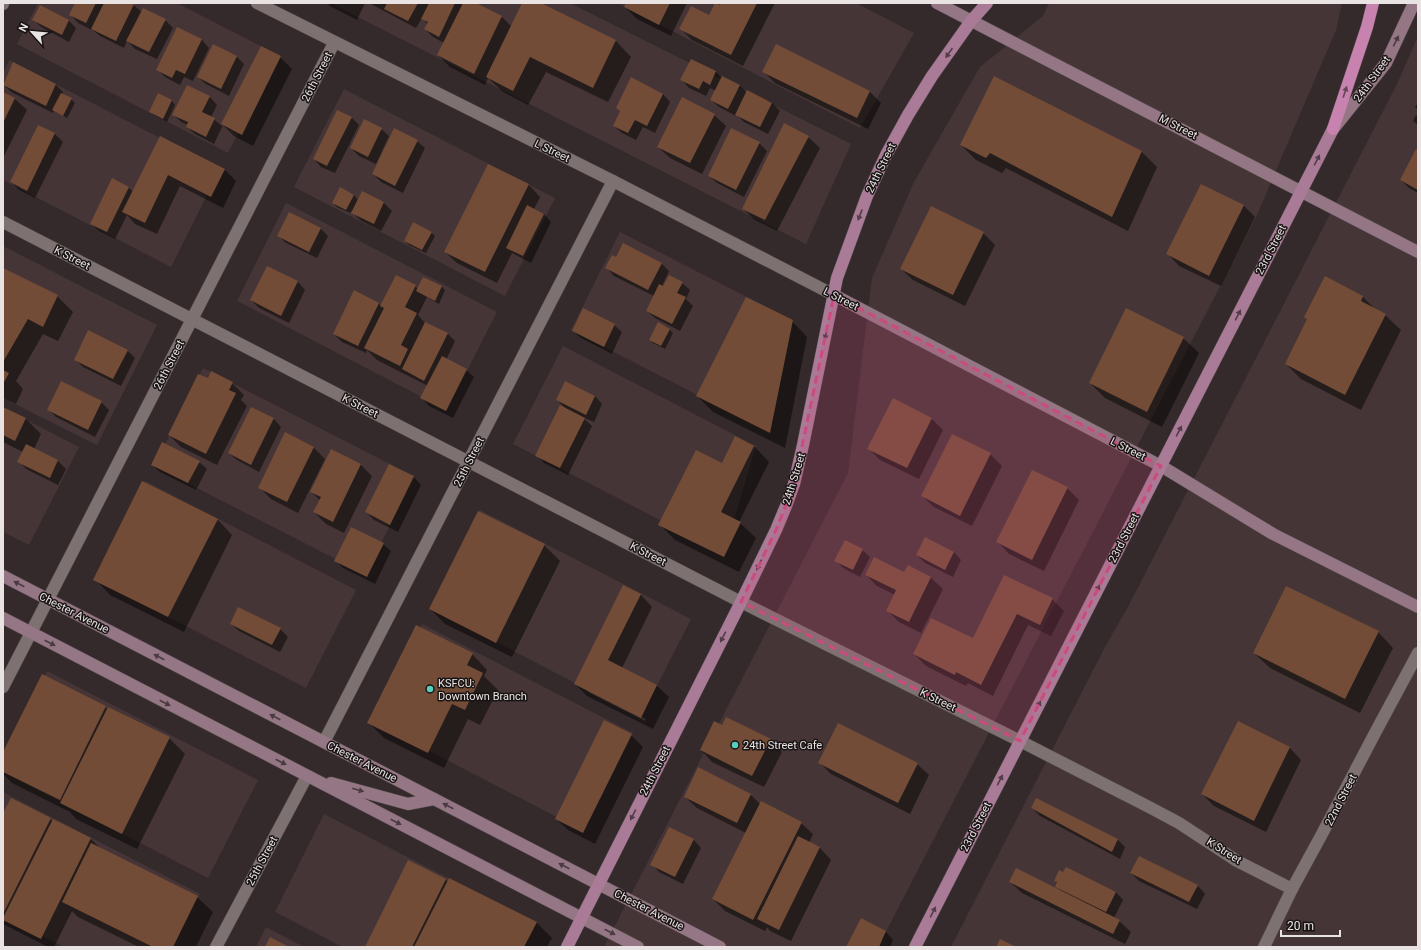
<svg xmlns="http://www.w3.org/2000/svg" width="1421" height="950" font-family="Roboto,sans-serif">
<rect width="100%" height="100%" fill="#352a2b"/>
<g fill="#463536">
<polygon points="38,3 177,3 278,55 228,153 17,44"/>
<polygon points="330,3 570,3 851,144 806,244"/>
<polygon points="618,3 856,3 914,33 860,128"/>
<polygon points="1049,3 1342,3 1336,30 1257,215 878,947 604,947 848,473 872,278 914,182 980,67 1043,16"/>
<polygon points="1418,36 1418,947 951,947 1105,647 1129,605 1397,84"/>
<polygon points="9,60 220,169 171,267 3,180 3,73"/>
<polygon points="344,89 555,198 505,296 294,187"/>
<polygon points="286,203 497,312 447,410 237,301"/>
<polygon points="620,232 786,317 762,428 571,330"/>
<polygon points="3,246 157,325 97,445 3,398"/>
<polygon points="563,346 756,446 724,553 513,444"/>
<polygon points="203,368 415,477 365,574 154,466"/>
<polygon points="3,408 79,447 29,545 3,532"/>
<polygon points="145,481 356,590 306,688 95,579"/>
<polygon points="480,510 691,619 641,717 430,608"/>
<polygon points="422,624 633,733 584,831 373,722"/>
<polygon points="47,671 258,780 208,878 3,772 3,758"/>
<polygon points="3,792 200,894 173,947 64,947 3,916"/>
<polygon points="324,814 535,923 523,947 343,947 275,912"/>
<polygon points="266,927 304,947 256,947"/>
</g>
<g fill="#0007" fill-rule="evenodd">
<polygon points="77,3 131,3 142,12 165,20 173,28 157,59 135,49 127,41 124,48 100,36 94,31 78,23 71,15"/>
<polygon points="327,3 365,3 357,20 330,6"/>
<polygon points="369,3 474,3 502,17 512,27 523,3 539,3 616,41 631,57 608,102 546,72 528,105 503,92 488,78 485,85 450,67 438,55 444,43 433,37 425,29 428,24 422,18 416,28"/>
<polygon points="627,3 687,3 671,36 637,19 625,7"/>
<polygon points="722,3 775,3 743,66 692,40 681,29 709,16 721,6"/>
<polygon points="34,20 68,20 76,28 69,42 41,27"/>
<polygon points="177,28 202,40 209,48 193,81 184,77 180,85 165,77 157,69"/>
<polygon points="214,45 237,57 244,64 229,96 206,84 198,77"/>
<polygon points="261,48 280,57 292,69 253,146 234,136 223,125 214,144 195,134 187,127 188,125 181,122 173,114 187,86 210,97 217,105 211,117 222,126"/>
<polygon points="692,60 716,72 722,78 739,85 747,93 748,91 772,103 780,111 768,134 744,122 736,114 736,116 719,107 711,100 716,91 710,88 706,96 689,88 682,80"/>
<polygon points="13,64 56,85 63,92 62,95 71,99 75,103 67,118 54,111 53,113 11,92 3,84"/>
<polygon points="763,71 870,92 881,103 868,129 775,83"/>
<polygon points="3,93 15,99 27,110 3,158"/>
<polygon points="663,94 670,102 655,133 643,127 636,140 622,133 614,126 621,112 617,108"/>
<polygon points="159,95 172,101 175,105 167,122 154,115 150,112"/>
<polygon points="1418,103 1418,110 1415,107"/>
<polygon points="714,115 726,126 702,174 670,158 658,147"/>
<polygon points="1416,115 1418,117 1418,125 1413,121"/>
<polygon points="351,117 359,125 335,173 321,167 314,159"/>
<polygon points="39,126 55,134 63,142 35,198 19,190 11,182"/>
<polygon points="381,129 389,136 376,164 359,156 351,148"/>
<polygon points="808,137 820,148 777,231 755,220 743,209"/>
<polygon points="160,138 225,170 236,181 223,208 180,186 157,234 135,224 127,215 115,239 99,231 91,224 112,180 129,188 133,192"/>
<polygon points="417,141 425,148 403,193 381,182 373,174"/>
<polygon points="759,143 767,151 744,197 717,183 709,176"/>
<polygon points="961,145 1142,152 1157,167 1128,231 1006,168 1002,173 976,160"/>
<polygon points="1418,151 1418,193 1409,188 1401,180"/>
<polygon points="488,165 529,185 540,197 534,209 544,214 551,222 531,263 512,253 497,283 457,263 445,252"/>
<polygon points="1202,185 1244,206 1255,217 1221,286 1179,266 1168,254"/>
<polygon points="362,192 384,203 392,211 381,231 360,220 351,211 350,213 337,207 333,203 354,195 358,200"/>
<polygon points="320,228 328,236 317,258 286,243 279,236"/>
<polygon points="431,232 435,236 426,253 409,245 405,241"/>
<polygon points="983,233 995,245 965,306 913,280 901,269"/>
<polygon points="617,258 661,263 669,271 662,286 663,287 682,283 690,290 686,299 693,306 680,331 655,318 647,311 654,296 614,276 607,268"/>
<polygon points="3,269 57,296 73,312 58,341 43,334 16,381 23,389 16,404 3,398"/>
<polygon points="424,278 442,287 445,290 439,304 427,297 418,315 425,323 448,334 455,341 446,360 466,370 474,377 453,418 429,406 422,398 428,386 377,360 367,350 366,353 342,342 334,334 355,292 379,304 381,306 415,286 418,289"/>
<polygon points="298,282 305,290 289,323 259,308 251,300"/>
<polygon points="1363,297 1376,310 1385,315 1401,330 1361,410 1301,379 1286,364"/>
<polygon points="792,321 807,337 785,448 713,412 697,396"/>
<polygon points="614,325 622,332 612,354 581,338 573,331"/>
<polygon points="669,329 673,333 665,349 653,343 650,340"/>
<polygon points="1183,338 1199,353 1162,427 1105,398 1090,383"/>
<polygon points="127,350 135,358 121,386 83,367 75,359"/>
<polygon points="208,379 232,383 244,395 241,400 247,406 217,465 181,447 169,435"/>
<polygon points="595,396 602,404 594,422 582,417 592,426 568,475 544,463 537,455 566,409 557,400"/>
<polygon points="101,402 109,410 95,437 56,417 48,409"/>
<polygon points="3,408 26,419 41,434 34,449 58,461 66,469 58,485 26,469 19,461 23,452 3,442"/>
<polygon points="251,408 274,419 281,427 259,472 237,460 229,453"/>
<polygon points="932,419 943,430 919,479 880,460 869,449"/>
<polygon points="952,435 990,454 1002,466 972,526 934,507 922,496"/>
<polygon points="754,446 769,462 739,522 756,538 739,572 675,540 660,525 722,464"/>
<polygon points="313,447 325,459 298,513 271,499 259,487"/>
<polygon points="332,450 361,465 372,476 344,533 326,524 314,512 320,500 311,492"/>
<polygon points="199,462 207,469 196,490 160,472 152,465"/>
<polygon points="390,465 414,477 421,485 398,532 374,520 366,512"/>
<polygon points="1067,488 1079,500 1044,571 1009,554 998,542"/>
<polygon points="217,519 232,535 184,632 110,595 95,579"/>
<polygon points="383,544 391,551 375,584 343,568 335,560"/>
<polygon points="544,545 560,561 512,657 445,624 430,609"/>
<polygon points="862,550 870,557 860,577 843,568 836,560"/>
<polygon points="954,552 961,560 953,577 925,563 917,555"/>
<polygon points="908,566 931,578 943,589 921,633 899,622 887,610 895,595 877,586 866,575 905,573"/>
<polygon points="1005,576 1052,599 1064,611 1051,636 1028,625 993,696 968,683 966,686 926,666 914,654 973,640"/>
<path d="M624,587L641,595L652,607L622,668L657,686L669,697L653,729L587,696L575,684ZM588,690L646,719L645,721L588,692Z"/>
<polygon points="231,624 280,629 288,637 280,652 239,631"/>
<polygon points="1378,632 1393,648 1360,713 1270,668 1254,653"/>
<polygon points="472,654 487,670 484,676 498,690 480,725 468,719 444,768 384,738 369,723"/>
<polygon points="42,675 108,709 169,738 185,754 137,849 76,819 70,812 12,783 3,774 3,754"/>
<polygon points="1238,722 1290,748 1301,760 1266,832 1214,806 1202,794"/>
<polygon points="631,735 643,747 595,844 568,830 556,819"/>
<polygon points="770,740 782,752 764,787 712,762 701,750"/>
<polygon points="819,762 917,764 929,775 910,814 831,774"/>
<polygon points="699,769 751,795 760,804 801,823 813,834 809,843 820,848 831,860 791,941 770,931 767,927 765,931 725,911 713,899 746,833 697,808 685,797"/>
<polygon points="1032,808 1118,840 1125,847 1120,859 1040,816"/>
<polygon points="3,815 50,819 52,821 91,839 101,849 197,897 213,912 196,947 139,947 78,917 72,911 54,947 48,947 3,924"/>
<polygon points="670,828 694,840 701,848 683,884 659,872 652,864"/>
<polygon points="1139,857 1198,886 1205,894 1197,909 1139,881 1131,873"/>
<polygon points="445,879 448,882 536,922 552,938 547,947 366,947"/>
<polygon points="1055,881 1116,892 1123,900 1114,918 1119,921 1131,932 1125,944 1022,893 1010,882 1061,891 1056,887 1058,884"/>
<polygon points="861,920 886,932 893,940 890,947 848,947"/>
</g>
<g fill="#734c37">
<polygon points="75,3 96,3 86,23 69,15"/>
<polygon points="104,3 134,4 116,41 91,29"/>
<polygon points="387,3 418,3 408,21 384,9"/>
<polygon points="429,3 455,3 439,37 424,29 428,22 421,19"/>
<polygon points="463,3 476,3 502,16 474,74 437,55"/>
<polygon points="522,3 541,3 616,40 593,88 530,57 513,91 486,77"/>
<polygon points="626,3 670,3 659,25 624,7"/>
<polygon points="715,3 720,5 721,3 757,3 731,55 679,29 691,6 709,15"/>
<polygon points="40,5 69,20 62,35 32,20"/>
<polygon points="143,8 166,19 149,52 126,41"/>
<polygon points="177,27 202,39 185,74 176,70 172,78 156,70"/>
<polygon points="213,44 237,56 221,89 197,77"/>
<polygon points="776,44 870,91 857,118 762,72"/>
<polygon points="261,46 281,56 242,135 221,124"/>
<polygon points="691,59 716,71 710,85 703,81 699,89 680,80"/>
<polygon points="13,62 56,84 46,106 3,85"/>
<polygon points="722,76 740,85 728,109 710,100"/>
<polygon points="994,76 1142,151 1112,217 990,153 986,158 960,145"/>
<polygon points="631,77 663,94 647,126 635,120 628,133 613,126 620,111 616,108"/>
<polygon points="187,85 210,96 202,112 215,118 206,137 186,127 188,122 172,115"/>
<polygon points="747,90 772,103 760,127 735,115"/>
<polygon points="3,92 15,98 3,123"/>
<polygon points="61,93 72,98 63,116 52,110"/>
<polygon points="158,93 172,100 163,119 149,112"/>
<polygon points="682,97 715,114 690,163 657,147"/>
<polygon points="337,110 352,117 327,166 313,159"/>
<polygon points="364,119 382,128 368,157 350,148"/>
<polygon points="784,123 809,136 765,220 742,209"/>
<polygon points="38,125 55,133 27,191 10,182"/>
<polygon points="394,128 418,140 395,186 372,174"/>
<polygon points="731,128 760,142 736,190 708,176"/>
<polygon points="160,136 225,169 211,197 168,175 145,223 122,212"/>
<polygon points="1416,149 1418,150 1418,190 1400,180"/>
<polygon points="488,164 529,184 485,272 444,252"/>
<polygon points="112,178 129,187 107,232 90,224"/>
<polygon points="1201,184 1244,205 1209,276 1166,254"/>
<polygon points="340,187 354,195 346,210 332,203"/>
<polygon points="362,191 384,202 374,224 351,213"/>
<polygon points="527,205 544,214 523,256 506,248"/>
<polygon points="931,206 984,232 953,295 900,269"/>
<polygon points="289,212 321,228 309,252 277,236"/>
<polygon points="413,222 432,232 422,250 404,241"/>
<polygon points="623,243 662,263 648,290 605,268 612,255 616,257"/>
<polygon points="267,266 298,281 281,316 250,300"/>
<polygon points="3,268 58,295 43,327 28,319 3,362"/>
<polygon points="396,275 416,285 405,307 417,313 401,345 408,349 400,366 364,348 384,308 380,306"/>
<polygon points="669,275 683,282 677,293 686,297 672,324 646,311 659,284 663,286"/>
<polygon points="1325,276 1363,296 1361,301 1386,314 1345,395 1285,364 1307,319 1304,317"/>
<polygon points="423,277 442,286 435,301 416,291"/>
<polygon points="354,290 379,303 358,346 333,334"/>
<polygon points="746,297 793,320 770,433 696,396"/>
<polygon points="583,308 615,324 604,347 572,331"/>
<polygon points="1126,308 1184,337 1147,412 1089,383"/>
<polygon points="425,322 448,333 424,381 402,369"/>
<polygon points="658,322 670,329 661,346 649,340"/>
<polygon points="88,330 128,350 113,379 74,360"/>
<polygon points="442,356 467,369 446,411 420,398"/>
<polygon points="3,370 9,373 3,384"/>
<polygon points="211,371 233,382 229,390 236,393 206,454 168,435 198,374 208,378"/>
<polygon points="61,381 102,401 88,430 47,410"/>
<polygon points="565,381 595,396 586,415 556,400"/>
<polygon points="893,398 932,418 907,468 867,449"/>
<polygon points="560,405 585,418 560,468 535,456"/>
<polygon points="3,407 26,418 15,441 3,435"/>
<polygon points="251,407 274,418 251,465 228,453"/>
<polygon points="285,432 314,447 287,502 258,488"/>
<polygon points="952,434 991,453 960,516 921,496"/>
<polygon points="735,436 754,446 721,512 741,522 724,557 658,525 696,450 722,463"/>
<polygon points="162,442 200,461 188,483 151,465"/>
<polygon points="26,444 58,460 50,478 17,462"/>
<polygon points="331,449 361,464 333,522 313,512 321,497 310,492"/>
<polygon points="389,464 414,476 390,525 365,512"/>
<polygon points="1032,470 1068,487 1032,560 996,542"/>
<polygon points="142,481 218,519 168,617 93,580"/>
<polygon points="478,511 545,544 496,643 429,609"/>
<polygon points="351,527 384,543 367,577 334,561"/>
<polygon points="925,537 954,552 945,570 916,555"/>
<polygon points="845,540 863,549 853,570 834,561"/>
<polygon points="874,557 904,572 908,565 931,577 909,622 886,611 896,590 865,575"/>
<polygon points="1004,575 1053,598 1040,625 1017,614 981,685 956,672 955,675 913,654 931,618 973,638"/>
<polygon points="623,585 641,594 608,660 657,685 641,718 574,684"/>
<polygon points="1286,586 1379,631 1345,699 1253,653"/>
<polygon points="238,607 281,628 272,645 230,624"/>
<polygon points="416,625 473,653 467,665 483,673 465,710 452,704 428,753 367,723"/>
<polygon points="42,674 106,706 60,800 3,772 3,752"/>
<polygon points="108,707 170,737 122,834 60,803"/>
<polygon points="726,717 771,739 752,776 700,750 714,721 722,725"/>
<polygon points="604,720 632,734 583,833 555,819"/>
<polygon points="1238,721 1290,747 1254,821 1201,794"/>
<polygon points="838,723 918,763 898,803 818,763"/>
<polygon points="698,767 751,794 737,823 684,797"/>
<polygon points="11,798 51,818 3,914 3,813"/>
<polygon points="1036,798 1118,839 1112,852 1031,808"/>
<polygon points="761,801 802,822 753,920 712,899"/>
<polygon points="53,819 91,838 41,939 3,920 3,918"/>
<polygon points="669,827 694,839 675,877 650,865"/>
<polygon points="798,836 820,847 779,930 757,919"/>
<polygon points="91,843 198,896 173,947 153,947 62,902"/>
<polygon points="1139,856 1198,885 1189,902 1130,873"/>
<polygon points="408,860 446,879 412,947 365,947"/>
<polygon points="1066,867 1116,892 1106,912 1055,887 1057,882 1054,881 1059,870 1063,872"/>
<polygon points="1016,868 1120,920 1113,934 1009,882"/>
<polygon points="449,878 537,922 524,947 414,947"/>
<polygon points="861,918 886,931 879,947 846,947"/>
<polygon points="270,937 289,947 265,947"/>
<polygon points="1000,939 1016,947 996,947"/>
</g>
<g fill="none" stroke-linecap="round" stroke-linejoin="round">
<defs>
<g id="street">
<polyline points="257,3 613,181 834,295"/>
<polyline points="3,4 3,3"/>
<polyline points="3,222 741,602 1020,741 1149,807 1179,823 1237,861 1292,889"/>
<polyline points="3,687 334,43"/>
<polyline points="324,742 613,181"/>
<polyline points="216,947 307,776"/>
<polyline points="1264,947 1292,889 1322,834 1375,733 1418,653"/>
</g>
<g id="secondary">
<polyline points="937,3 1418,252"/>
<polyline points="1334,128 1386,63 1414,3"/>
<polyline points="834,295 1161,466 1273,534 1418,607"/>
<polyline points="3,576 720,947"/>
<polyline points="3,618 638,947"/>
<polyline points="331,783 408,804 434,799"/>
</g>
<g id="primary">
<polyline points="567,947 741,602 776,530 786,506 794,484 803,445 837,278 867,196 886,155 908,115 932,76 971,21 987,3"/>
<polyline points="915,947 1333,129"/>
</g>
<polyline id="highway" points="1333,129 1367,27 1373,3"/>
</defs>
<use href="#street" stroke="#524949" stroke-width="13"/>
<use href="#secondary" stroke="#524949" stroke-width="13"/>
<use href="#primary" stroke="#524949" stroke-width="13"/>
<use href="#highway" stroke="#524949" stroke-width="13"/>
<use href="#street" stroke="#7e7172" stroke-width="12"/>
<use href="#secondary" stroke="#947684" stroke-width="12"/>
<use href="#primary" stroke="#aa7b97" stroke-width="12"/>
<use href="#highway" stroke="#c882af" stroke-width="12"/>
</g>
<defs><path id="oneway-solid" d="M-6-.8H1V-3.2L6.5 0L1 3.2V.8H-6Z"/></defs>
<g fill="#4a3b41">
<use href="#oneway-solid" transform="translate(1396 41) rotate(-64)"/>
<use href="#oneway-solid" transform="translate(19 584) rotate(-153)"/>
<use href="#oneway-solid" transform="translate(50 643) rotate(27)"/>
<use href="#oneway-solid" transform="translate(159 657) rotate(-153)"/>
<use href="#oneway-solid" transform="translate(165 703) rotate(27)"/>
<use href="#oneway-solid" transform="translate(275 717) rotate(-153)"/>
<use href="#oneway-solid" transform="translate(281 762) rotate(27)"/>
<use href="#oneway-solid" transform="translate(358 790) rotate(16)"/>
<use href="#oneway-solid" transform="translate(448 806) rotate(-153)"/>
<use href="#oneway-solid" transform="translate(396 822) rotate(27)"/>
<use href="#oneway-solid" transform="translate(564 866) rotate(-153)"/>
<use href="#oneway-solid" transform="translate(610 932) rotate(27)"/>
</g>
<g fill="#533d48">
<use href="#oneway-solid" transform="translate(949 53) rotate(125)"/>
<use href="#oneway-solid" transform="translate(1317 160) rotate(-63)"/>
<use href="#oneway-solid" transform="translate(860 215) rotate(111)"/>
<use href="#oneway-solid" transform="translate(1238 315) rotate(-63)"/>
<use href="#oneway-solid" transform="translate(826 334) rotate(102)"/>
<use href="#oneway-solid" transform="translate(1179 431) rotate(-63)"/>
<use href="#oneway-solid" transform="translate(759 565) rotate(116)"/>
<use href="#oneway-solid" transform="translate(1097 590) rotate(-63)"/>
<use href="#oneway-solid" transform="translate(723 637) rotate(117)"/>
<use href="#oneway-solid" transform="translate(1038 706) rotate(-63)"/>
<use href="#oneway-solid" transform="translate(1000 780) rotate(-63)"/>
<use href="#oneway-solid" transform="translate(633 815) rotate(117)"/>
<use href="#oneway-solid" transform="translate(933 912) rotate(-63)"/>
</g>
<use fill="#68465a" href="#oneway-solid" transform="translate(1345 92) rotate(-72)"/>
<path fill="#cc4b7d" fill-opacity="0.2" stroke="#cc4b7d" stroke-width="3" stroke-dasharray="8 5" stroke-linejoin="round" d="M834,295L1161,466L1020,741L741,602L776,530L794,484Z"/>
<g fill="#59cebe" stroke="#191414" stroke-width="1.5">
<circle cx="430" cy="689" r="4"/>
<circle cx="735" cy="745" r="4"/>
</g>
<g text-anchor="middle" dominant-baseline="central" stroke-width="3" stroke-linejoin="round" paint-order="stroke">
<g font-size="11" fill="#eae3e3" stroke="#191414">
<text transform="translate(317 77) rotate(-63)">26th Street</text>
<text transform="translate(1372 79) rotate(-54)">24th Street</text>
<text transform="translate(1178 127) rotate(27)">M Street</text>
<text transform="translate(552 151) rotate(26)">L Street</text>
<text transform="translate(881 168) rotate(-64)">24th Street</text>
<text transform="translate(1271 250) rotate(-63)">23rd Street</text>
<text transform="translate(72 258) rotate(27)">K Street</text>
<text transform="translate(841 299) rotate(27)">L Street</text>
<text transform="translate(169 365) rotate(-63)">26th Street</text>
<text transform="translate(360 406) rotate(27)">K Street</text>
<text transform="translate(1128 449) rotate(27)">L Street</text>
<text transform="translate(469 462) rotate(-63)">25th Street</text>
<text transform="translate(794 479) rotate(-73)">24th Street</text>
<text transform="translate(1124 538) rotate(-63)">23rd Street</text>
<text transform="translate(648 554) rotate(27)">K Street</text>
<text transform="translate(74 613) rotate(27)">Chester Avenue</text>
<text transform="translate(938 700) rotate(26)">K Street</text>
<text transform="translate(362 762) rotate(27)">Chester Avenue</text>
<text transform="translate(655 771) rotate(-63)">24th Street</text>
<text transform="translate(1341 800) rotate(-63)">22nd Street</text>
<text transform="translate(976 827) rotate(-63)">23rd Street</text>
<text transform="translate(1224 851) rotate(32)">K Street</text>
<text transform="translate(262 861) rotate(-62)">25th Street</text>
<text transform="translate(649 910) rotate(27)">Chester Avenue</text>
</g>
<g font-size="11" fill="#eae3e3" stroke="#191414" text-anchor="start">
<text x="438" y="683">KSFCU:<tspan x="438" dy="13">Downtown Branch</tspan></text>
<text x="743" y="745">24th Street Cafe</text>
</g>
</g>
<rect width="1421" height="950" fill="none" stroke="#eae3e3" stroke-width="8"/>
<g transform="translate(32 32) rotate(297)" stroke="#191414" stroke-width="3" paint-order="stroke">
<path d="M0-3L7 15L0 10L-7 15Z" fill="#eae3e3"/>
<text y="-6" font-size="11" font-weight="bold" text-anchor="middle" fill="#eae3e3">N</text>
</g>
<path d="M1281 930v6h59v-6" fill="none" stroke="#eae3e3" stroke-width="2"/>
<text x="1287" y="930" font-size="12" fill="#eae3e3" stroke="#191414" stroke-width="3" paint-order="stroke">20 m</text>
</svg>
